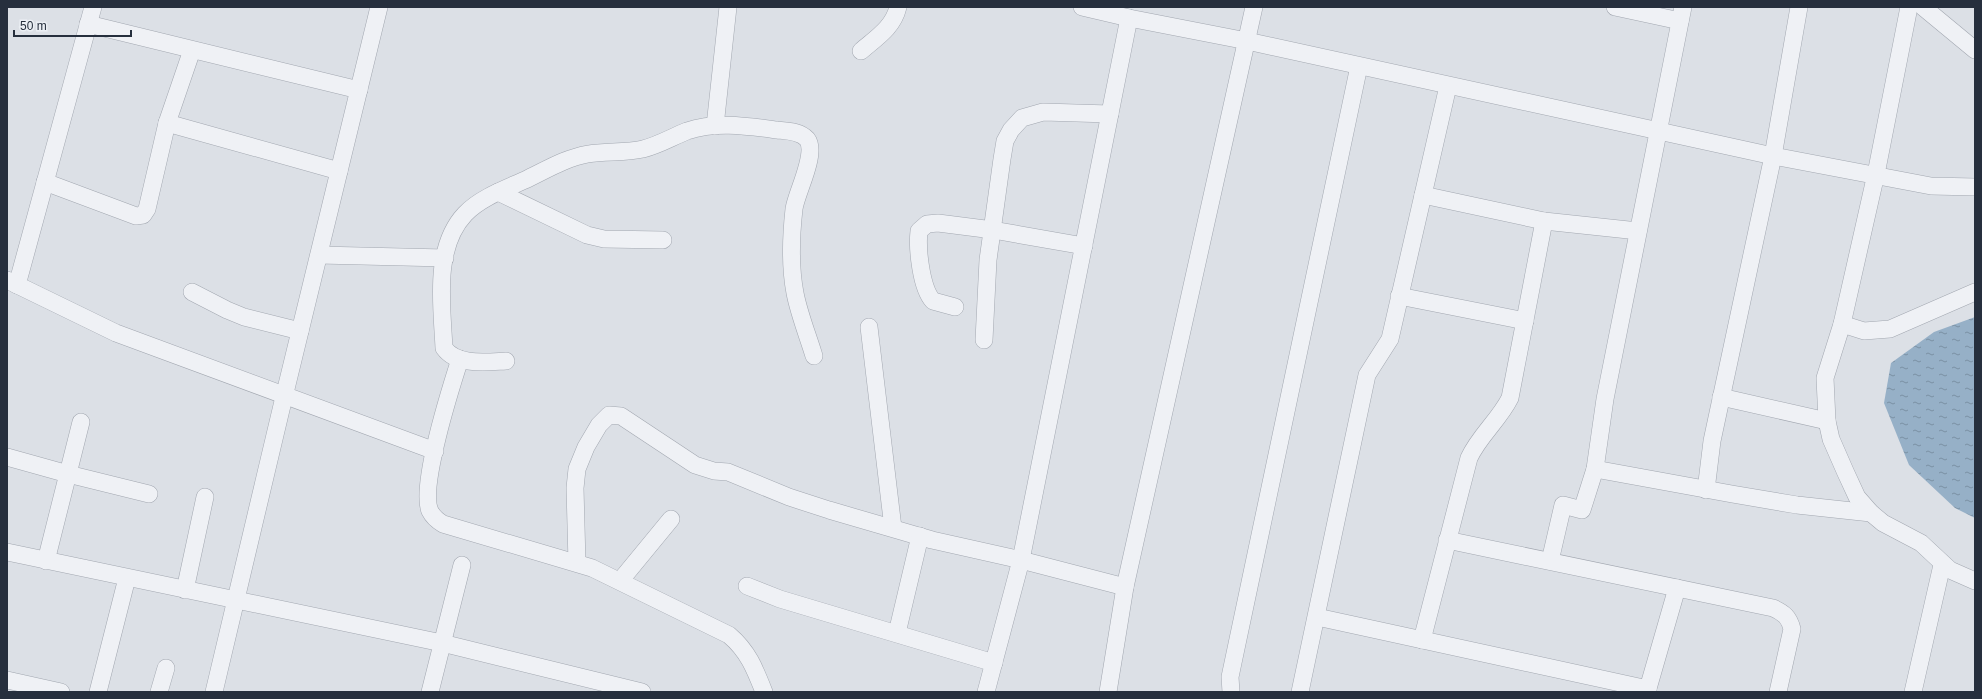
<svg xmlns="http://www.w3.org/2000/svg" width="1982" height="699" font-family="Arial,sans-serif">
<defs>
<pattern id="water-ripples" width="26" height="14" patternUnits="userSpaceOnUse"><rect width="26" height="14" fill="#96b0c7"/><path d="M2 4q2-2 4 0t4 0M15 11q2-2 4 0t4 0" fill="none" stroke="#7a90a3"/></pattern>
</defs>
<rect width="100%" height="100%" fill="#dce0e6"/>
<polygon fill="url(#water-ripples)" points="1975,317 1975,518 1955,508 1909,465 1884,403 1891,363 1934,332"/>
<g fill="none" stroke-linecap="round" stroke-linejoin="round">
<defs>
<g id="minor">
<polyline points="1082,7 1129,18 1247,41 1773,156 1931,186 1975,187"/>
<polyline points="1615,7 1680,21"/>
<polyline points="1909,7 1876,174 1842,324 1825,378 1827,421 1831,439 1845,471 1857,497 1871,513 1883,523 1921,543 1950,570 1975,581"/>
<polyline points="1923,7 1975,50"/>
<polyline points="88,24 359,90"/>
<path d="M861,51C876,38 893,28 898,7"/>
<polyline points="167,123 339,171"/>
<polyline points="715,126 728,7"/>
<polyline points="45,182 136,216 143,215 147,209 167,123 192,50"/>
<polyline points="498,192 587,235 604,239 663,240"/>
<polyline points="1423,195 1544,221 1638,231"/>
<polyline points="319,255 445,258"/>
<polyline points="7,280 116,333 435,451"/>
<polyline points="17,285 93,7"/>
<polyline points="192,292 227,310 244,317 300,331"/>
<polyline points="1399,296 1525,321"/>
<path d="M955,307L933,301C921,288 917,249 919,231L927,224L938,223L993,230L1084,246"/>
<polyline points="1842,324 1864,331 1890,329 1975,292"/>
<polyline points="869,327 893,528"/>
<polyline points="984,340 988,260 1002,159 1005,141 1011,130 1022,118 1043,112 1110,114"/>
<path d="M460,359C451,387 419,487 430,511C433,517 438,521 443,524L592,568L729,635C748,651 755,669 764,692"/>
<path d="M506,361C486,362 457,366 444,348C442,306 433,248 465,214C480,198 505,189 525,180C546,170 565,158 588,154C606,151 625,153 643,149C659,145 672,137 687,131C716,121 747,126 777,130C787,131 800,131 807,139C818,153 796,193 794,209C791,236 790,267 795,293C799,314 808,336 814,356"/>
<polyline points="1721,397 1827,421"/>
<polyline points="7,457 68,474 149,494"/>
<polyline points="1595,469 1732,494 1797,505 1871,513"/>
<polyline points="1706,490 1712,441 1773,156 1799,7"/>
<path d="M1447,540L1773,608C1784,613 1789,617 1792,629L1778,692"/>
<polyline points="7,552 442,643 642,692"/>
<polyline points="46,561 81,422"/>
<polyline points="1550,561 1563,505 1582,510 1595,469 1605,399 1683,7"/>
<polyline points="577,563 575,488 577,469 586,447 599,425 609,415 621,416 695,465 714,471 728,472 789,497 829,510 932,540 1021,560 986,692"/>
<polyline points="620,581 671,519"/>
<polyline points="747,586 780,599 994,663"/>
<polyline points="1125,587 1021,560 1129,18"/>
<polyline points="185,590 205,497"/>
<polyline points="1317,617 1648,689"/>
<polyline points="897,633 920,536"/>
<path d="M1422,640L1469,458C1479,436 1499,420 1510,398L1544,221"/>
<polyline points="7,680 61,692"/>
<polyline points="98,692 127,578"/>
<polyline points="159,692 166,668"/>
<polyline points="214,692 284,397 379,7"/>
<polyline points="430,692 462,565"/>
<polyline points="1108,692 1125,587 1254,7"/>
<polyline points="1231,692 1230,677 1359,66"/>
<polyline points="1300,692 1367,375 1390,339 1448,86"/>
<polyline points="1647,692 1677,588"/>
<polyline points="1913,692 1942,565"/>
</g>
</defs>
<use href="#minor" stroke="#a2a7b0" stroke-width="18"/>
<use href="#minor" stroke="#eff1f5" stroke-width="17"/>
</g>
<rect width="1982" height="699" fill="none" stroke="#262f3d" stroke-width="16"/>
<path d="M14 30v6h117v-6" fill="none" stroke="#262f3d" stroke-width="2"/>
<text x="20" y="30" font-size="12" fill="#262f3d" stroke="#ebeff4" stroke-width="3" paint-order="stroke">50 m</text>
</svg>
